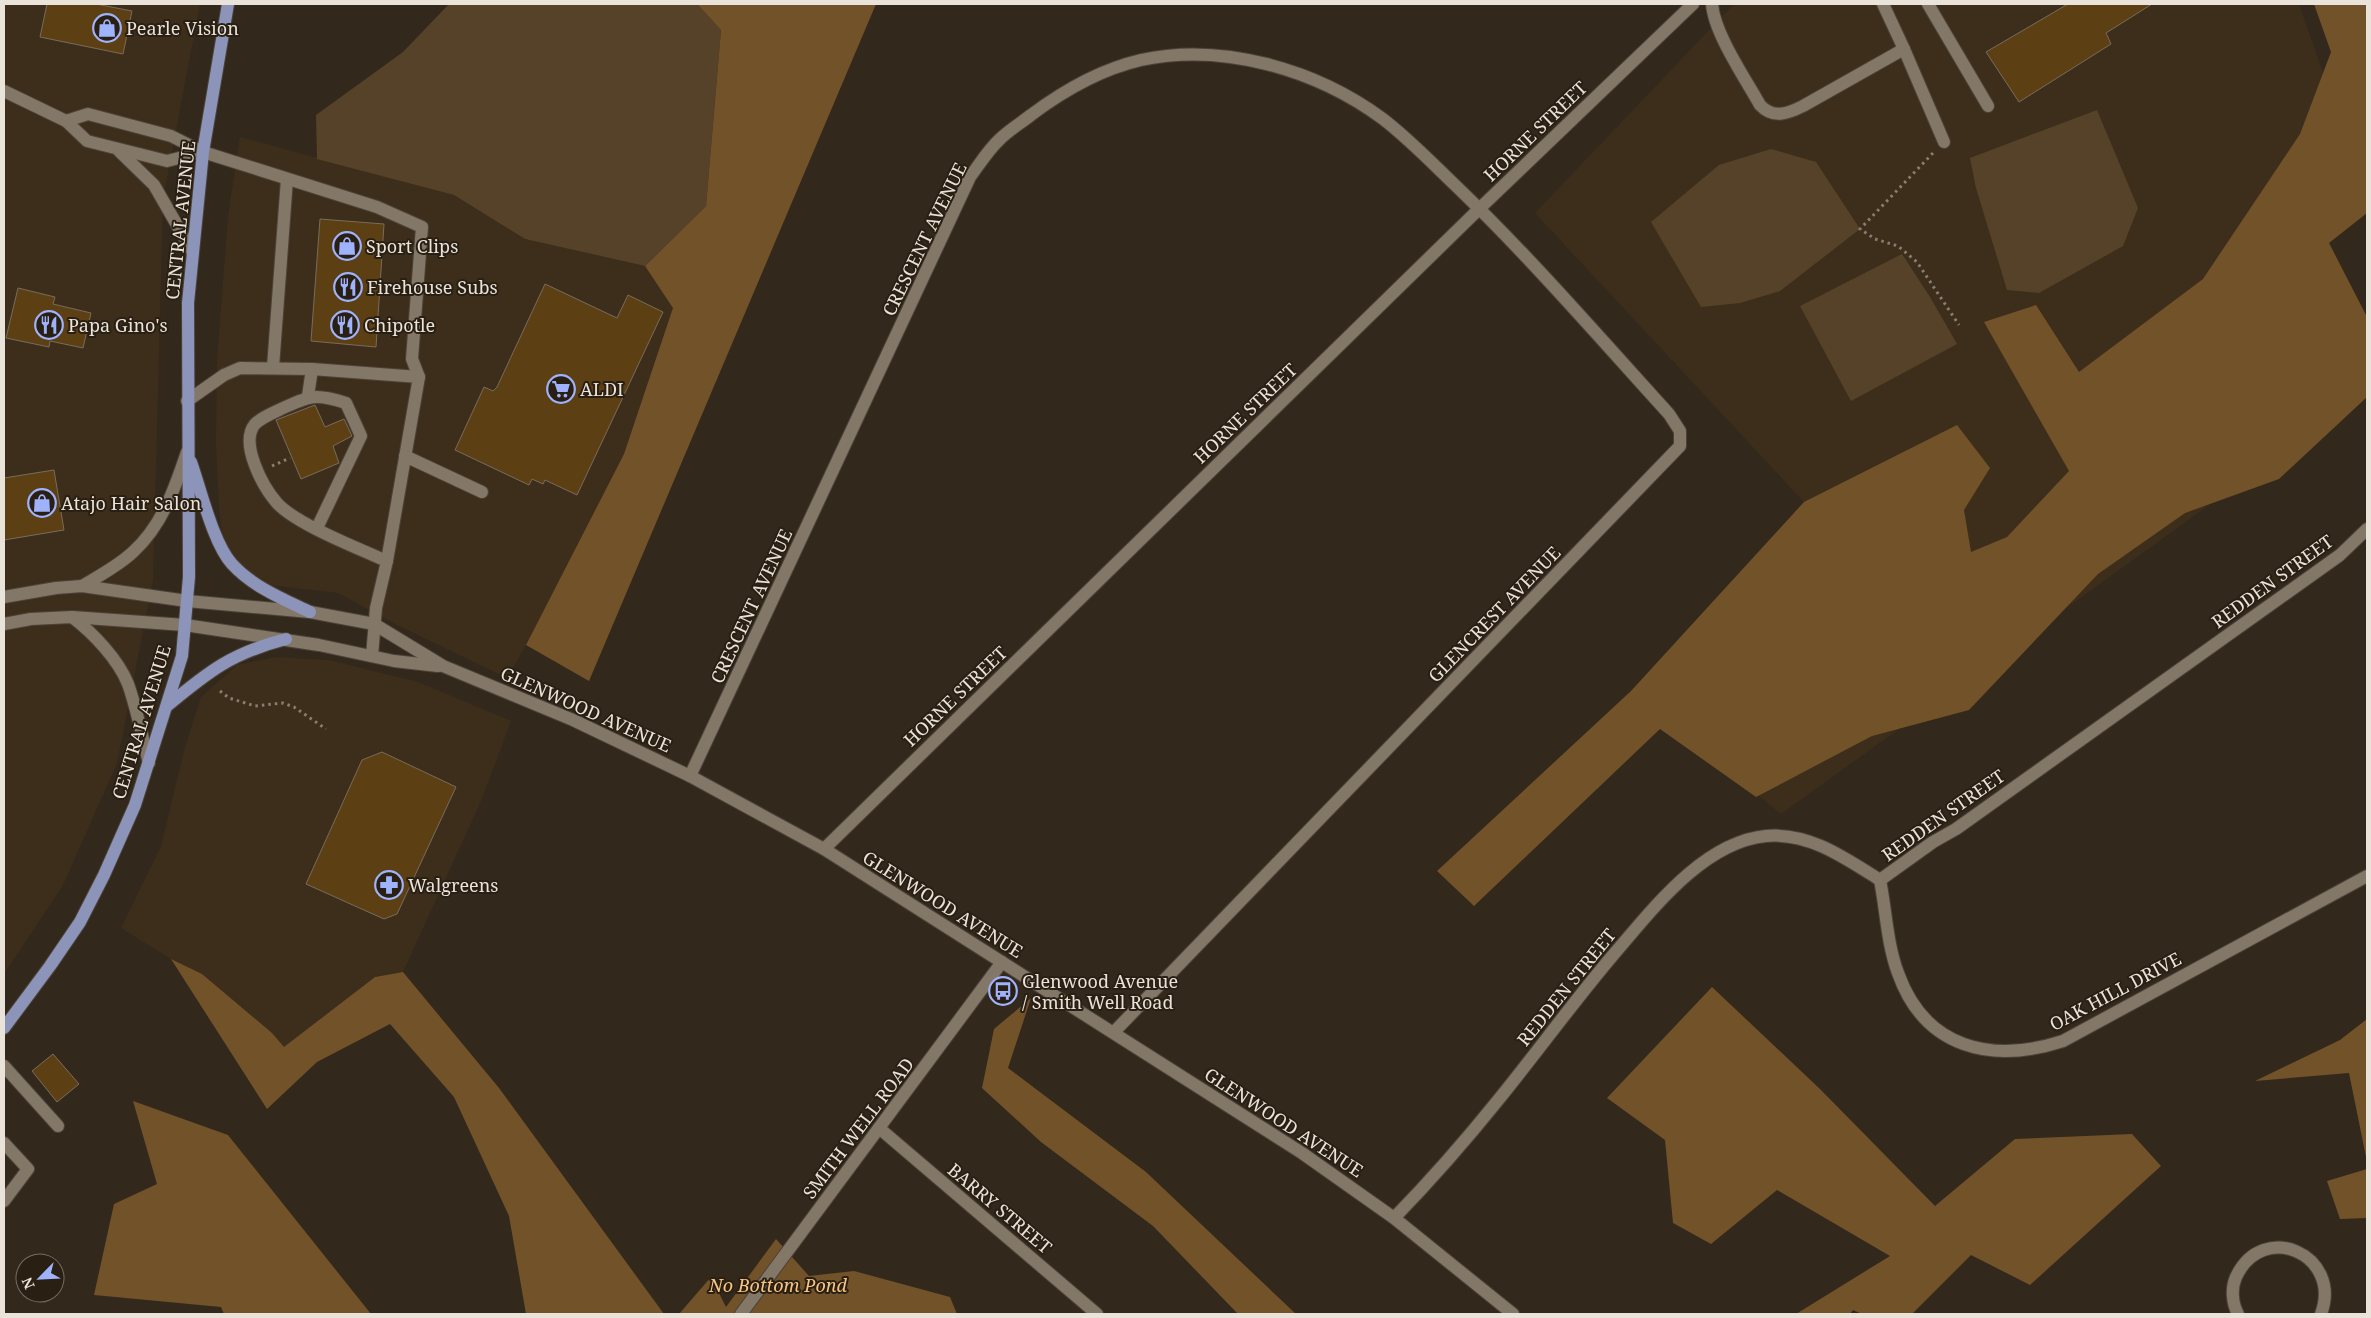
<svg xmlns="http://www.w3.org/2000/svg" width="2371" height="1318" font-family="'Noto Serif',serif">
<rect width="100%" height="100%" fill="#33281c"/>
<g fill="#3d2e1c">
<polygon points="4,4 200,4 163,199 153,580 117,763 63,885 4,974"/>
<polygon points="1734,4 2299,4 2367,198 2367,213 2329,243 2367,317 2367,391 1781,814 1631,691 1804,502 1535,213"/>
<polygon points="240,137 454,195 525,239 645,266 674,308 624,454 526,645 507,678 397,625 338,593 269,585 224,554 219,507 216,444 217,360 228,217"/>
<polygon points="275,657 329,660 418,682 511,721 481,801 403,972 375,977 284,1048 272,1033 202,974 171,959 121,928 161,846 185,747 201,697 237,665"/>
</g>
<g fill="#564228">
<polygon points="449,4 697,4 721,30 706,206 645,266 525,239 454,195 317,159 316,115 403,52"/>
<polygon points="2097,110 2138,208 2123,246 2039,293 2007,290 1976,188 1970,158"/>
<polygon points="1771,149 1816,162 1860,229 1780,291 1740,303 1701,307 1651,222 1719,165"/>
<polygon points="1902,254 1930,297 1957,344 1851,401 1800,306"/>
</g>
<g fill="#725229">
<polygon points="697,4 876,4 589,681 526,645 624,454 673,308 645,266 706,206 721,30"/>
<polygon points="2314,4 2367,4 2367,213 2329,243 2367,317 2367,397 2279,479 2185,513 2098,574 1969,710 1872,736 1756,797 1660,729 1474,906 1437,871 1631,691 1804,502 1957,425 1990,468 1964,510 1971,552 2007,537 2069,471 1984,322 2036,305 2079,372 2203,279 2300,134 2331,52"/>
<polygon points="171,959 202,974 272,1033 284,1047 375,977 403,972 499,1088 664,1314 526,1314 509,1216 454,1097 390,1024 317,1062 267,1109"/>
<polygon points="1712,987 1821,1090 1935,1206 2015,1139 2132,1134 2161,1166 2030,1285 1971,1255 1912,1314 1862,1314 1853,1310 1850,1314 1796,1314 1890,1256 1777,1190 1711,1244 1673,1223 1665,1140 1607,1098"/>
<polygon points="1031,998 1008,1068 1146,1172 1296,1314 1238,1314 1153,1226 1041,1142 982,1088 994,1029"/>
<polygon points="2367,1019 2367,1162 2349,1073 2255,1081 2340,1040"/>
<polygon points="133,1101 228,1135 371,1314 224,1314 221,1307 94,1295 114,1204 157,1184"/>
<polygon points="2367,1169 2367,1218 2340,1219 2327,1181"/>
<polygon points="776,1239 809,1276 854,1271 950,1297 957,1314 679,1314 711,1277 726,1307"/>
</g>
<g fill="#5d3f14" stroke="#786c5d">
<polygon points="47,4 96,4 132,11 123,54 40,37"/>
<polygon points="2068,4 2152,4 2106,33 2111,44 2019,102 1986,52"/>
<polygon points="320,219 384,224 376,347 311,341"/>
<polygon points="545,284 617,318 628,295 663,312 577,495 545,480 543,484 532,479 529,485 455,450 484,387 493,391 497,387"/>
<polygon points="18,288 55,297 53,304 91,313 83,348 50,341 49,347 6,338"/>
<polygon points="315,405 325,427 344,419 352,436 333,446 339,463 301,479 276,420"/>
<polygon points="54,470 64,530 4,540 4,478"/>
<polygon points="382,752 456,787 397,914 384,919 306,884 362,760"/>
<polygon points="53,1054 79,1084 57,1102 32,1071"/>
</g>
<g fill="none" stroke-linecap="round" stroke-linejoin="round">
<defs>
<g id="minor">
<path d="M1712,4C1714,33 1745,78 1760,105C1773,119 1787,114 1803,106L1904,49L1883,4"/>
<polyline points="1928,4 1988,106"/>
<polyline points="1904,49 1944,142"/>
<polyline points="4,91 66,121 87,141 167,161 203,152"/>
<polyline points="66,121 88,114 171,136 203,152 377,207 422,227 412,359 419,377"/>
<polyline points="119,151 154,185 192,251"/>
<polyline points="273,367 287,179"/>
<polyline points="308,396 312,369"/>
<polyline points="187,401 224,375 240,368 312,369 419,377 387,561 376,608 372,656"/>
<polyline points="405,456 482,492"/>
<path d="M317,528L361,436L346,403C315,393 309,396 281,409C273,413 262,417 255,424C239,443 263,487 277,503C296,524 359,549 387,561"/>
<path d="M82,586C99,576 118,566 133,552C162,526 175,488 187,452"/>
<polyline points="4,597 56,588 82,586 187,601 310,612 374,624 443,666 573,720 690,776 824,849 1302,1153 1394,1218 1513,1314"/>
<path d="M72,617C93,633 118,659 128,684C137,709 142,737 149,763"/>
<polyline points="4,624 31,619 72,617 185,625 319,645 394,661 438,666"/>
<path d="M690,776L970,177C979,165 988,150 1000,139C1009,130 1021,123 1031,115C1063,91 1102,69 1141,60C1223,42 1317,70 1383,119C1409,139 1432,163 1455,185C1530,257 1599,337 1669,414L1680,431V446L1114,1032"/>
<polyline points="824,849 1479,209 1693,4"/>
<path d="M1880,880C1886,910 1887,944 1898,973C1925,1049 1992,1064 2063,1041L2367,876"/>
<polyline points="1880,880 1933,842 1956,829 2340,555 2367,529"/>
<polyline points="4,1066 58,1126"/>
<polyline points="879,1128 1097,1314"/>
<polyline points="4,1143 28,1169 4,1201"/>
<path d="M1394,1218C1431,1180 1466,1140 1499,1099C1538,1051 1574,1001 1614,954C1652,910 1703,842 1766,836C1809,832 1845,858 1880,880"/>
<polyline points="741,1314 1002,962"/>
<path d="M2238,1314C2232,1303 2231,1288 2236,1277C2263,1219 2343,1255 2321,1314"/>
</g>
<g id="major">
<path d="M191,462C201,490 213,543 232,564C253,587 283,599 310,612"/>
<path d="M167,706C209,671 232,653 286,639"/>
<polyline points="4,1028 50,966 80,922 104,875 135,805 182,656 189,577 188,303 203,152 228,4"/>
</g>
</defs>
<use href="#minor" stroke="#4c4339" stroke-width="14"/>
<use href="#major" stroke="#4c4339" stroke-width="14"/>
<g stroke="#877e74" stroke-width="3" stroke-dasharray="2.5 4" stroke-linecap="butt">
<polyline points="1933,153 1860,229 1875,239 1898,246 1917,262 1959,325"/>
<polyline points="272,466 290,458"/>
<polyline points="220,691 229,698 255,706 283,703 294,707 326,729"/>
</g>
<use href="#minor" stroke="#837768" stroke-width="12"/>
<use href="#major" stroke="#8d94ba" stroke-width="12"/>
</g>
<defs>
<symbol id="shop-ring" viewBox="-11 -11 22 22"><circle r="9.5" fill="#291f12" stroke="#9fb3fd" stroke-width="1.5"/><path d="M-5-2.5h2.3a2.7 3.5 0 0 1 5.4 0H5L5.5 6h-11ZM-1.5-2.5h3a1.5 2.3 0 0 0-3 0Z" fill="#9fb3fd"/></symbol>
<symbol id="restaurant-ring" viewBox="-11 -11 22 22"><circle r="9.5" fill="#291f12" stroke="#9fb3fd" stroke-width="1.5"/><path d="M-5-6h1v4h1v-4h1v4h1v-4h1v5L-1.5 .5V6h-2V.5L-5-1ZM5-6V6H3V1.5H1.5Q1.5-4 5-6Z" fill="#9fb3fd"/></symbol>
<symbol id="supermarket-ring" viewBox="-11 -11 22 22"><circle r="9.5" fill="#291f12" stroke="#9fb3fd" stroke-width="1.5"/><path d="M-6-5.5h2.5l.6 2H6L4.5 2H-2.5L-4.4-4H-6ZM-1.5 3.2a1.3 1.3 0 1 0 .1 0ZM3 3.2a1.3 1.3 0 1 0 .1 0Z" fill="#9fb3fd"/></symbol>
<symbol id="pharmacy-ring" viewBox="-11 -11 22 22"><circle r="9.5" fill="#291f12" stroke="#9fb3fd" stroke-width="1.5"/><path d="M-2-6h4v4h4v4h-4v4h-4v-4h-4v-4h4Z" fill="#9fb3fd"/></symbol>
<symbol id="bus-ring" viewBox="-11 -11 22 22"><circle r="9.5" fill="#291f12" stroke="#9fb3fd" stroke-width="1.5"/><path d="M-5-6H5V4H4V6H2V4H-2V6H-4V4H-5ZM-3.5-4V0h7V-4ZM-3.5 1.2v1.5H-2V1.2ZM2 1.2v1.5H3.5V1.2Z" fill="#9fb3fd"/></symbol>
</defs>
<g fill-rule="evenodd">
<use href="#shop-ring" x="91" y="12" width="32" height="32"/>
<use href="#shop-ring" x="331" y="230" width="32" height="32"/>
<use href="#restaurant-ring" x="332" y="271" width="32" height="32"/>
<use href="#restaurant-ring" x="33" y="309" width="32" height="32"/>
<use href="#restaurant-ring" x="329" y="309" width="32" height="32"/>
<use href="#supermarket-ring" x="545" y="373" width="32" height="32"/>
<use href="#shop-ring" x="26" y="487" width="32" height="32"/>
<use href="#pharmacy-ring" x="373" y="869" width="32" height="32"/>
<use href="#bus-ring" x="987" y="975" width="32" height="32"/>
</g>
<g text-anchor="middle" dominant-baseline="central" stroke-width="4" stroke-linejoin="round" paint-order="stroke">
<g font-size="18" fill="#eae3da" stroke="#291f12" text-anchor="start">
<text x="126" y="28">Pearle Vision</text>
<text x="366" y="246">Sport Clips</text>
<text x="367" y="287">Firehouse Subs</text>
<text x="68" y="325">Papa Gino's</text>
<text x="364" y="325">Chipotle</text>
<text x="580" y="389">ALDI</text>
<text x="61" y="503">Atajo Hair Salon</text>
<text x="408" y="885">Walgreens</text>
<text x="1022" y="981">Glenwood Avenue<tspan x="1022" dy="21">/ Smith Well Road</tspan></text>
</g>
<g font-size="18" fill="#eae3da" stroke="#291f12">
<text transform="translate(1535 131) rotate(-44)">HORNE STREET</text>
<text transform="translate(180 220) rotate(-84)">CENTRAL AVENUE</text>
<text transform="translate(924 239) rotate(-64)">CRESCENT AVENUE</text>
<text transform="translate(1245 413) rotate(-44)">HORNE STREET</text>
<text transform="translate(2272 581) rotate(-36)">REDDEN STREET</text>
<text transform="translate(751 606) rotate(-65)">CRESCENT AVENUE</text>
<text transform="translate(1494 614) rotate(-46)">GLENCREST AVENUE</text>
<text transform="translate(955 696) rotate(-44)">HORNE STREET</text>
<text transform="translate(586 709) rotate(24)">GLENWOOD AVENUE</text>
<text transform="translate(141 722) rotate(-73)">CENTRAL AVENUE</text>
<text transform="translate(1943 815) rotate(-35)">REDDEN STREET</text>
<text transform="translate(943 904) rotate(32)">GLENWOOD AVENUE</text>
<text transform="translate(1566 987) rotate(-51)">REDDEN STREET</text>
<text transform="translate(2115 991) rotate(-28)">OAK HILL DRIVE</text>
<text transform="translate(1284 1122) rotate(33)">GLENWOOD AVENUE</text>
<text transform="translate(858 1128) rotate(-53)">SMITH WELL ROAD</text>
<text transform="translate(1000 1208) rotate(40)">BARRY STREET</text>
</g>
<g font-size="18" font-style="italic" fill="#f8c483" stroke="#291f12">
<text x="778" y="1285">No Bottom Pond</text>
</g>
</g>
<rect width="2371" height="1318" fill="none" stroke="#eae3da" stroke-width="10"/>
<g transform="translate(40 1278) rotate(246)"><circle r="24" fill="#291f12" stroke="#766d62"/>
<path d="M0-4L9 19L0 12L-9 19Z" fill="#9fb3fd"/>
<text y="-8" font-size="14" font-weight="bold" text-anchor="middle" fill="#eae3da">N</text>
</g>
</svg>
